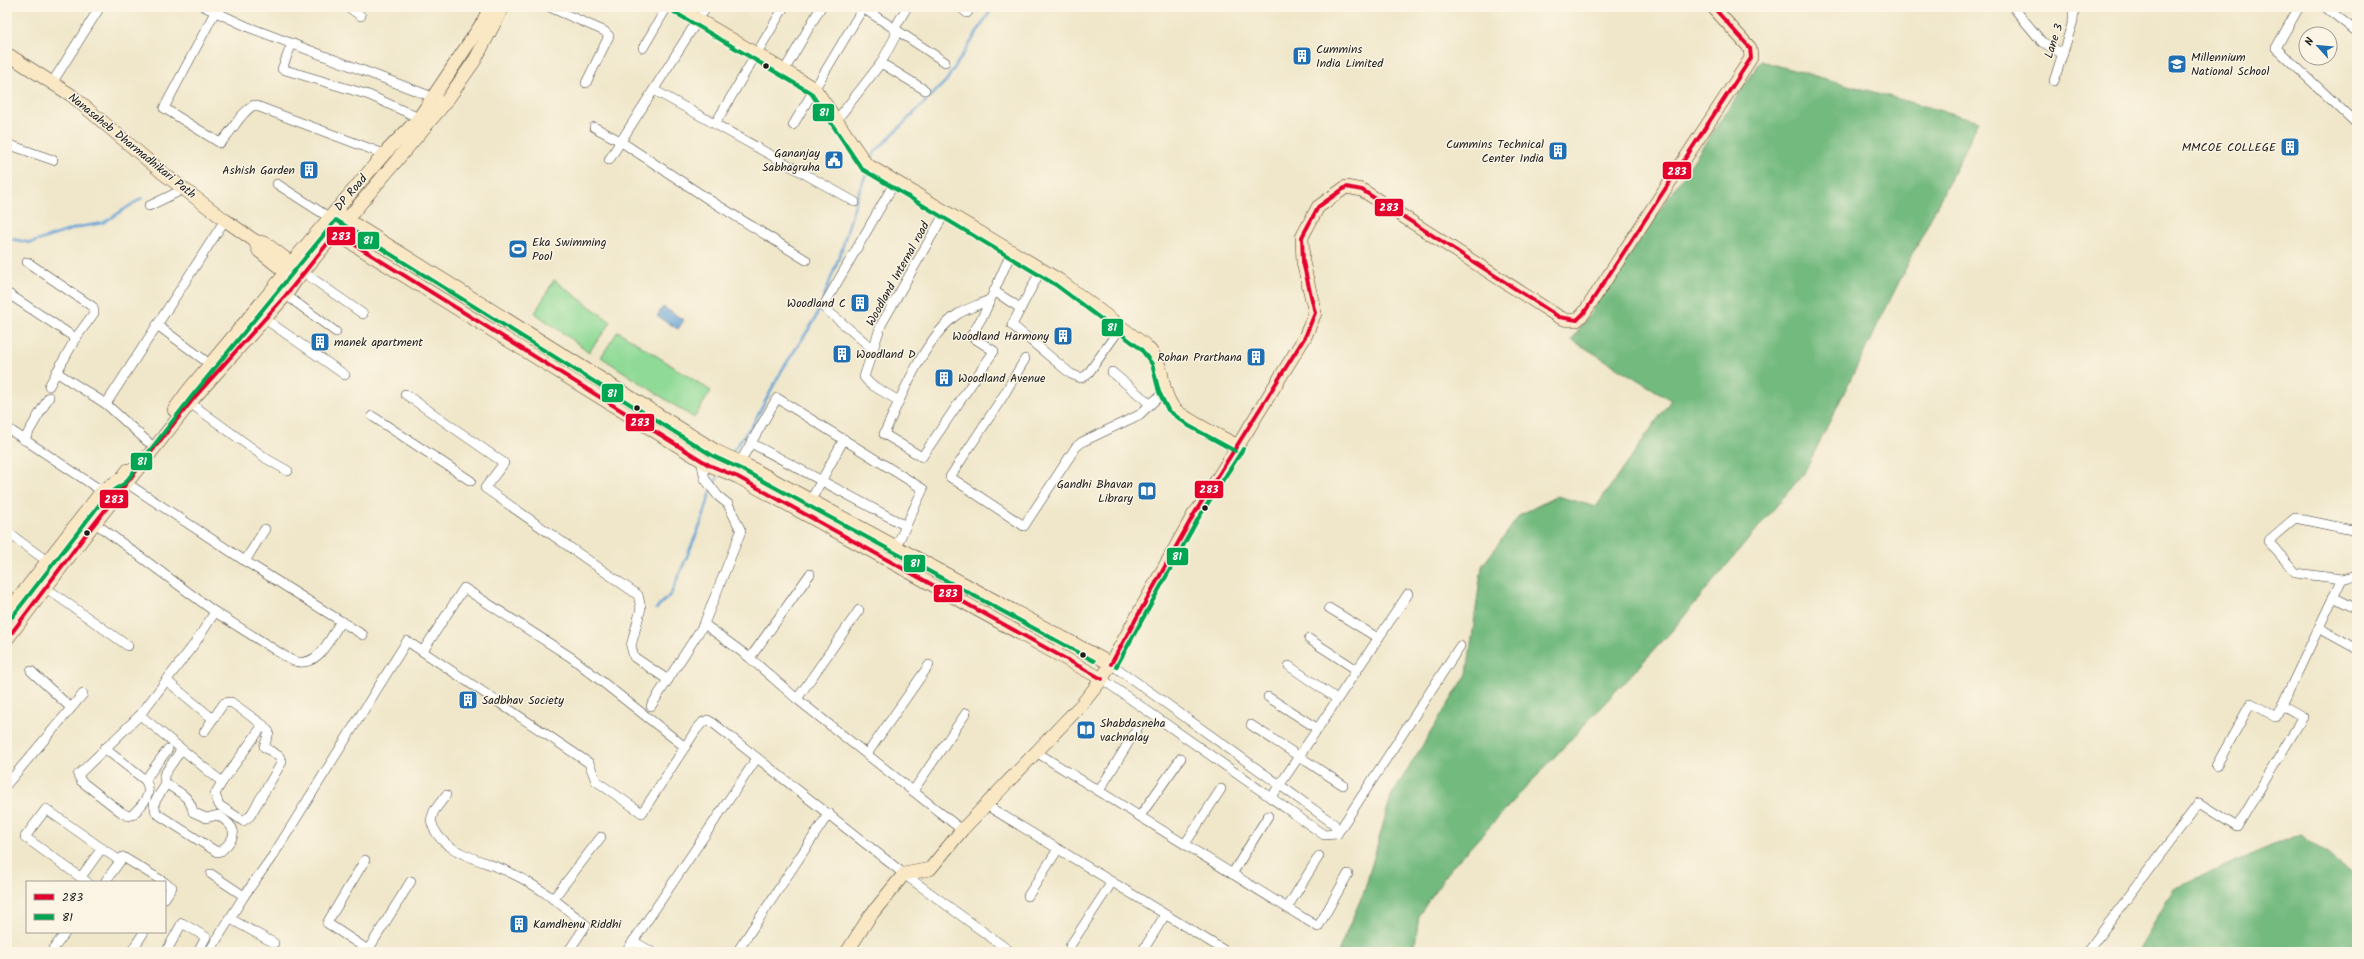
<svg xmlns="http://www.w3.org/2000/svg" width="2364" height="959" font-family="Kalam,sans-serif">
<rect width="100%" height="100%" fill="#fcf5e5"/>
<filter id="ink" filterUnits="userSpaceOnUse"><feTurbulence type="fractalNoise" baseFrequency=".025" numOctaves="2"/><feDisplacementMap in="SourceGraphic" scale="8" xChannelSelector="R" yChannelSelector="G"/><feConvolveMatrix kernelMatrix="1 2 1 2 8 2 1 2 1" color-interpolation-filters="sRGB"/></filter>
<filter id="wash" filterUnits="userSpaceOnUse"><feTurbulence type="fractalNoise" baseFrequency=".012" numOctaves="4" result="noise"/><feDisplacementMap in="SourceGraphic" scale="16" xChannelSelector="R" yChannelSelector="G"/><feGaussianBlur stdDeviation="0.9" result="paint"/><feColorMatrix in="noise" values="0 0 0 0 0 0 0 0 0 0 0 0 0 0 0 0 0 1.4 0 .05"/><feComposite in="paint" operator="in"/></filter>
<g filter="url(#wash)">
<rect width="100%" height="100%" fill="#f0e7ca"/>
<g fill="#8fda96" stroke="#567b59">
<polygon points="554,280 611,322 589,352 535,313"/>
<polygon points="618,331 711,391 694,418 601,357"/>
</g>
<g fill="#73ba7f" stroke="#486b4e">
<polygon points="1761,61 1979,121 1804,473 1670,633 1450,869 1419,915 1414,952 1338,952 1365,889 1391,796 1467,674 1482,566 1520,515 1557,496 1596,507 1671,400 1572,340"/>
<polygon points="2300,834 2357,876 2357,952 2138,952 2174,888"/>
</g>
<polygon fill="#63a1d5" stroke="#405e78" points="663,307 684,320 678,329 657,316"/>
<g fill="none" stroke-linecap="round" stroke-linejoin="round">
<g stroke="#63a1d5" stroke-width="2.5">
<polyline points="871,161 875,152 946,81 993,7"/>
<polyline points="7,238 31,243 79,227 103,223 142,198"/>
<polyline points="823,299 841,252 858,194 868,170"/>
<polyline points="731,453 753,424 782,370 814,321 820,307"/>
<polyline points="713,486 720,473"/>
<polyline points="656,609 671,594 702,521 711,491"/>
</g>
</g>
</g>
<g filter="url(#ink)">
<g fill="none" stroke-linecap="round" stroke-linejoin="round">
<defs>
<g id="street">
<polyline points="205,7 248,27 438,99"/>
<polyline points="348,7 361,16"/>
<polyline points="549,7 604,31 609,36 586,83"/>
<polyline points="960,7 967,13 971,7"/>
<polyline points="2013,7 2042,42 2063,54"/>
<polyline points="2299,7 2276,48 2357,124"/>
<polyline points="2325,7 2357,32"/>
<path d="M215,12L164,108L220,143C233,131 239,114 254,105L384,154"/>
<polyline points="292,43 282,69 369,95 419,118"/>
<polyline points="643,48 667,7"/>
<polyline points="881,63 925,90"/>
<polyline points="784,71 821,7"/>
<polyline points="2054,81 2073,21 2074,7"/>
<polyline points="52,83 100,7"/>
<polyline points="654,90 855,202"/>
<polyline points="836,121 881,63 895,37 895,28 907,7"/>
<polyline points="715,124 784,7"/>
<polyline points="793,125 863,8 945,62"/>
<polyline points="594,127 620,141 708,199 806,260"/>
<polyline points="7,144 53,160"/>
<polyline points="609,160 706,7"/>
<polyline points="277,184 330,218"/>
<polyline points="149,206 184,189"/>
<polyline points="27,262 93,307 94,313 75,339"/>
<polyline points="1041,270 1012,325 1071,374 1081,378 1087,375 1121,327"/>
<polyline points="303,272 363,314"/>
<polyline points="994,291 1020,308"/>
<polyline points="7,293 74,337 73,343 49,386"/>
<polyline points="286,295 336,332"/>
<path d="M989,300C979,305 968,308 958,314C926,335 900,399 884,434L922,457L994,351L971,336L984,314L1011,253"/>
<polyline points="265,319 345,375"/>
<polyline points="157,325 211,365"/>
<polyline points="873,349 823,307 895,182"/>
<polyline points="1025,359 1002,398 950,477 1024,526 1076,447 1082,442 1139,415 1165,391"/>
<polyline points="56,372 106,404 148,442"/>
<polyline points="1112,372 1150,404"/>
<polyline points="405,394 504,463 485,488 638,595 641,608 631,646 634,657 668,680"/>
<polyline points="186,400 267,459 288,471"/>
<polyline points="899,401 870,384 864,377 881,325 946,211"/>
<polyline points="106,404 225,220"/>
<polyline points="372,416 471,481"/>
<polyline points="7,428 102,491"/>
<polyline points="24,440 49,397"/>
<polyline points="751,443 906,526"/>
<polyline points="740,462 777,398 923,489 896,547"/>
<polyline points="122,480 245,561 363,635"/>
<polyline points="811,500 844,439"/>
<path d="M95,523L215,612L291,660C317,671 329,640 341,621"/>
<polyline points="7,532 51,564"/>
<polyline points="245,561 265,529"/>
<polyline points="2342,579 2357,575"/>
<polyline points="46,588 128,646"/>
<polyline points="2333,597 2357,609"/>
<polyline points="1329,608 1378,638"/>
<polyline points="704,624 750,658 797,699 962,830"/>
<polyline points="2319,628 2357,649"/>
<polyline points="1309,639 1357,670"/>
<polyline points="423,651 464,588 572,658 685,747"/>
<polyline points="750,658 810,574"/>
<polyline points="1111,664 1334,824 1337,834"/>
<polyline points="1289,666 1337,699"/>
<polyline points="31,671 71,708"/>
<polyline points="1102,679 1324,835 1337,834"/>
<polyline points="166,680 213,719"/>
<polyline points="1268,697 1318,729"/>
<polyline points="797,699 859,610"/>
<polyline points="651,706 704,624 741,531 728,504 718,496 705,479 701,460"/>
<polyline points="140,715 222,782 215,794 219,805 243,821 250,816 282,762 279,756 264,747 269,732 263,725 231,702 224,703 204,732"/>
<polyline points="1251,725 1343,785"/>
<path d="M104,748L145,780C154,793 143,805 132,815L128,816L121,812L81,781L78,775L140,715L195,643L215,612"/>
<polyline points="1036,752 1318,927 1348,874"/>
<polyline points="867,754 929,665"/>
<polyline points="2216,766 2251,703 2276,717 2282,705"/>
<polyline points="145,780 168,749"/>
<polyline points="222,782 263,725"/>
<polyline points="7,784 83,694"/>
<path d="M166,784L154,803L156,813L217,852L221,851C240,835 236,827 218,815L206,818L193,812C189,788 162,790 164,775L181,750"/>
<polyline points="913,791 966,713"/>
<polyline points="1099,791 1138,727"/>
<path d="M446,795L434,811L431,820C438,854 485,860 511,873C539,886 563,906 586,925L568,952"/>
<polyline points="1271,798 1408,594"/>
<polyline points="986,805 1227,952"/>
<polyline points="1140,816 1181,758"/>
<polyline points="1337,834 1460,646"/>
<polyline points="1185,844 1221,789"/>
<polyline points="365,860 327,923 371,952"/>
<polyline points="211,874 244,896"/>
<polyline points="1232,874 1268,816"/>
<polyline points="81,877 102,848"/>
<polyline points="87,882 25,837 46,809 120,861"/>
<polyline points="105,882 123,857 164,882"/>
<polyline points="165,883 172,887 165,898"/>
<polyline points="1028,896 1058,849"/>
<polyline points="553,899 601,837"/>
<polyline points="1287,908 1319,856"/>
<polyline points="229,918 274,943"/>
<polyline points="633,941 652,952"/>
<polyline points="1070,946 1112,882"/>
<polyline points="368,950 411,881"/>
<polyline points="51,952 66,932"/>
<polyline points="131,952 144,932"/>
<polyline points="166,952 182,923 206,937 198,952"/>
<polyline points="209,952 244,896 274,854 407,641 589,763 596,781 642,813 696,730 703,722 708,720 713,723 904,874 1011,952"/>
<polyline points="626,952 757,758"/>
<polyline points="737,952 829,813"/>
<polyline points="1142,952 1165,915"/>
<polyline points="2087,952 2199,803 2237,827 2303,717 2282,705 2342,579 2296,573 2268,541 2295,518 2357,531"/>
</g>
<g id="secondary">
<path d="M677,7L815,89L866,164L1059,280L1145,345C1169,369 1157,382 1172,406C1179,417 1223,438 1238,446"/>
<polyline points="7,54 71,95 164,174 225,220 255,241 265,243 298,268"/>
<polyline points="335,212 716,451 744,464 1111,664"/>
<polyline points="324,226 709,465 738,477 1102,679"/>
<polyline points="255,241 259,251 293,278"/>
<polyline points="174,410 187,392 286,273 292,262 384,154 419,118 483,22 490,7"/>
<polyline points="7,613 102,491 121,479 128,470"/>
<polyline points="7,639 87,533 194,398 286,295 296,280 445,103 475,60 503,7"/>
<polyline points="847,952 870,916 904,874 930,869 962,830 1083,703 1102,679 1194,514 1202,504 1305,337 1315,313 1303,262 1302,237 1318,207 1346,187 1362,190 1559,317 1567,320 1577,320 1584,313 1751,58 1750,48 1713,7"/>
</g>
</defs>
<use href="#street" stroke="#3c3a36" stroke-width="10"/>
<use href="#secondary" stroke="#3c3a36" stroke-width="14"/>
<use href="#street" stroke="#fff" stroke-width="9"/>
<use href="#secondary" stroke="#fae7c3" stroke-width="13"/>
<defs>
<g id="bus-1">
<polyline points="7,639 87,533 194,398 286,295 336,233 709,465 738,477 1102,679"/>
<polyline points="1111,664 1194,514 1305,337 1315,313 1303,262 1302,237 1318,207 1346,187 1362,190 1559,317 1577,320 1584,313 1751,58 1750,48 1713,7"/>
</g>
<g id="bus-2">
<polyline points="674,12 811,93 862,169 1056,285 1141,349 1152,364 1159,392 1168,410 1189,426 1235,451"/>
<polyline points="12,617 106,496 125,483 192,396 336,220 713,456 741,469 1094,661"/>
<polyline points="1116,667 1199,517 1243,449"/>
</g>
</defs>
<use href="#bus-1" stroke="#fcf5e5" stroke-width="7"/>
<use href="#bus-2" stroke="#fcf5e5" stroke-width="7"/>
<use href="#bus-1" stroke="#e4002b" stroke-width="4"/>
<use href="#bus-2" stroke="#00a651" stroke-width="4"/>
</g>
</g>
<defs>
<symbol id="building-square" viewBox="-11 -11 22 22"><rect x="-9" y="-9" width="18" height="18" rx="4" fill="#1f6fb2" stroke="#fcf5e5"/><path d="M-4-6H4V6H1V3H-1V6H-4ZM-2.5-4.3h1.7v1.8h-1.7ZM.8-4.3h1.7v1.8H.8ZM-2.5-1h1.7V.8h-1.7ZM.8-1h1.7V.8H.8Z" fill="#fff"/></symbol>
<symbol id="school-square" viewBox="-11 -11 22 22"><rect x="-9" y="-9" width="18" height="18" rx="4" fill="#1f6fb2" stroke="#fcf5e5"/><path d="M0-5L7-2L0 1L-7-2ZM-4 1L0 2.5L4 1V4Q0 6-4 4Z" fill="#fff"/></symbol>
<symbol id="civic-square" viewBox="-11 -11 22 22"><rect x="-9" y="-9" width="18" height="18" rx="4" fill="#1f6fb2" stroke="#fcf5e5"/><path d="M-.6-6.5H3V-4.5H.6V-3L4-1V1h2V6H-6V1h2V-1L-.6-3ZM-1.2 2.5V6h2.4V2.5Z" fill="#fff"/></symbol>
<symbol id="stadium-square" viewBox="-11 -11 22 22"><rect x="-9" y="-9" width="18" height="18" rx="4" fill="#1f6fb2" stroke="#fcf5e5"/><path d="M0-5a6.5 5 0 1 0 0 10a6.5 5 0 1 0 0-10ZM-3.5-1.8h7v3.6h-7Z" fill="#fff"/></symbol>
<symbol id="library-square" viewBox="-11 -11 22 22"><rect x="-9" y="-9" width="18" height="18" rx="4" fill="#1f6fb2" stroke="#fcf5e5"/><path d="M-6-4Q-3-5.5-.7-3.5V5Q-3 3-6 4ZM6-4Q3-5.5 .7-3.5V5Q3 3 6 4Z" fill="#fff"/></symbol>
</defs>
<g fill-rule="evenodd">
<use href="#building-square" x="1291" y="45" width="22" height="22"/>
<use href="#school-square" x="2166" y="53" width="22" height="22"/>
<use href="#building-square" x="2279" y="136" width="22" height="22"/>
<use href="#building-square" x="1547" y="140" width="22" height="22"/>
<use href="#civic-square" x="823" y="149" width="22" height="22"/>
<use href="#building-square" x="298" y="159" width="22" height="22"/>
<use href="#stadium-square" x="507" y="238" width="22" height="22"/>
<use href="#building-square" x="849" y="292" width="22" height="22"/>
<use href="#building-square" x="1052" y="325" width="22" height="22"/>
<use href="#building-square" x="309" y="331" width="22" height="22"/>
<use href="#building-square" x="831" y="343" width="22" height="22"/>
<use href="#building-square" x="1245" y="346" width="22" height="22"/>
<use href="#building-square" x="933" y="367" width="22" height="22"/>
<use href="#library-square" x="1136" y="480" width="22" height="22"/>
<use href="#building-square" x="457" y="689" width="22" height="22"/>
<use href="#library-square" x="1075" y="719" width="22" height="22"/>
<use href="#building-square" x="508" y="913" width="22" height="22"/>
</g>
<g fill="#1c1c1c" stroke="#fcf5e5" stroke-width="1.5">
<circle cx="766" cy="66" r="3.5"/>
<circle cx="637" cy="408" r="3.5"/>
<circle cx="1205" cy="508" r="3.5"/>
<circle cx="87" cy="533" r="3.5"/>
<circle cx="1083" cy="655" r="3.5"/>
</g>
<g text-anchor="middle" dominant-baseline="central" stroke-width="3" stroke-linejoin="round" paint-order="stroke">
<g font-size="12" fill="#1c1c1c" stroke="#fcf5e5">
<text transform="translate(2054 41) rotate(-72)">Lane 3</text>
<text transform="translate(132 146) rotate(39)">Nanasaheb Dharmadhikari Path</text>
<text transform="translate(351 193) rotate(-50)">DP Road</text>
<text transform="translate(898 274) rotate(-61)">Woodland Internal road</text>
</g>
<g font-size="12" fill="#1c1c1c" stroke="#fcf5e5" text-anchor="start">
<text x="1316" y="49">Cummins<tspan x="1316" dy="14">India Limited</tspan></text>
<text x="2191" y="57">Millennium<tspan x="2191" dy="14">National School</tspan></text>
<text x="1544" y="144" text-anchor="end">Cummins Technical<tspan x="1544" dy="14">Center India</tspan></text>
<text x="2276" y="147" text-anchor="end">MMCOE COLLEGE</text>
<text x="820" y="153" text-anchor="end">Gananjay<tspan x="820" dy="14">Sabhagruha</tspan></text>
<text x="295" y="170" text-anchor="end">Ashish Garden</text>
<text x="532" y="242">Eka Swimming<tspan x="532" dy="14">Pool</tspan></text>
<text x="846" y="303" text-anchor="end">Woodland C</text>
<text x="1049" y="336" text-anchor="end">Woodland Harmony</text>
<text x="334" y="342">manek apartment</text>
<text x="856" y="354">Woodland D</text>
<text x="1242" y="357" text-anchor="end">Rohan Prarthana</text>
<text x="958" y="378">Woodland Avenue</text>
<text x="1133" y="484" text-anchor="end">Gandhi Bhavan<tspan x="1133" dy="14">Library</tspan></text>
<text x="482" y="700">Sadbhav Society</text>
<text x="1100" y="723">Shabdasneha<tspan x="1100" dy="14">vachnalay</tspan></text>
<text x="533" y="924">Kamdhenu Riddhi</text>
</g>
</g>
<g stroke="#fcf5e5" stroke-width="1.5">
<rect x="812" y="103" width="23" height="19" rx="4" fill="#00a651"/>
<rect x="1662" y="161" width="30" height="19" rx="4" fill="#e4002b"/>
<rect x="1374" y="198" width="30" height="19" rx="4" fill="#e4002b"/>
<rect x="326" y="226" width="30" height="20" rx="4" fill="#e4002b"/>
<rect x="357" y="231" width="23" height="19" rx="4" fill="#00a651"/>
<rect x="1101" y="318" width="23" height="19" rx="4" fill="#00a651"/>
<rect x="601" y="383" width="23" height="20" rx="4" fill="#00a651"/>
<rect x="625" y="413" width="30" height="19" rx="4" fill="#e4002b"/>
<rect x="130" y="452" width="23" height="19" rx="4" fill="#00a651"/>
<rect x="1194" y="480" width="30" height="19" rx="4" fill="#e4002b"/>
<rect x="99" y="489" width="30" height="20" rx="4" fill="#e4002b"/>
<rect x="1166" y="547" width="23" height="19" rx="4" fill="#00a651"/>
<rect x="903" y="554" width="23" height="19" rx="4" fill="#00a651"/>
<rect x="933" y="584" width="30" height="19" rx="4" fill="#e4002b"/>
</g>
<g font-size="11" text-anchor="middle" font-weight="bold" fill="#fff">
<text x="824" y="116">81</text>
<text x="1677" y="175">283</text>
<text x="1389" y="211">283</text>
<text x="341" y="240">283</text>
<text x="368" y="244">81</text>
<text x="1112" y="331">81</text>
<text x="612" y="397">81</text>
<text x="640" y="426">283</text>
<text x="142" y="465">81</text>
<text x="1209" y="493">283</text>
<text x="114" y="503">283</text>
<text x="1177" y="560">81</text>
<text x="915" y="567">81</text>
<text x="948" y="597">283</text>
</g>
<rect width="2364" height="959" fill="none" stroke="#fcf5e5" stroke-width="24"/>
<rect x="26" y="881" width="140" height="52" fill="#fcf5e5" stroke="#a29e95"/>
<rect x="34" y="894" width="20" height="6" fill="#e4002b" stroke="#a29e95"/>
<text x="62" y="901" font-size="12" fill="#1c1c1c">283</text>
<rect x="34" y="914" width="20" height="6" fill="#00a651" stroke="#a29e95"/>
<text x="62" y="921" font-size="12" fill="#1c1c1c">81</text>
<g transform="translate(2318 46) rotate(297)"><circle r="19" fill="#fcf5e5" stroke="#a29e95"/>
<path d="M0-3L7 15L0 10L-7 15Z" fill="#1f6fb2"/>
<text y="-6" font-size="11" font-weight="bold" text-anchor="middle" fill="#1c1c1c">N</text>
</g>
</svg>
